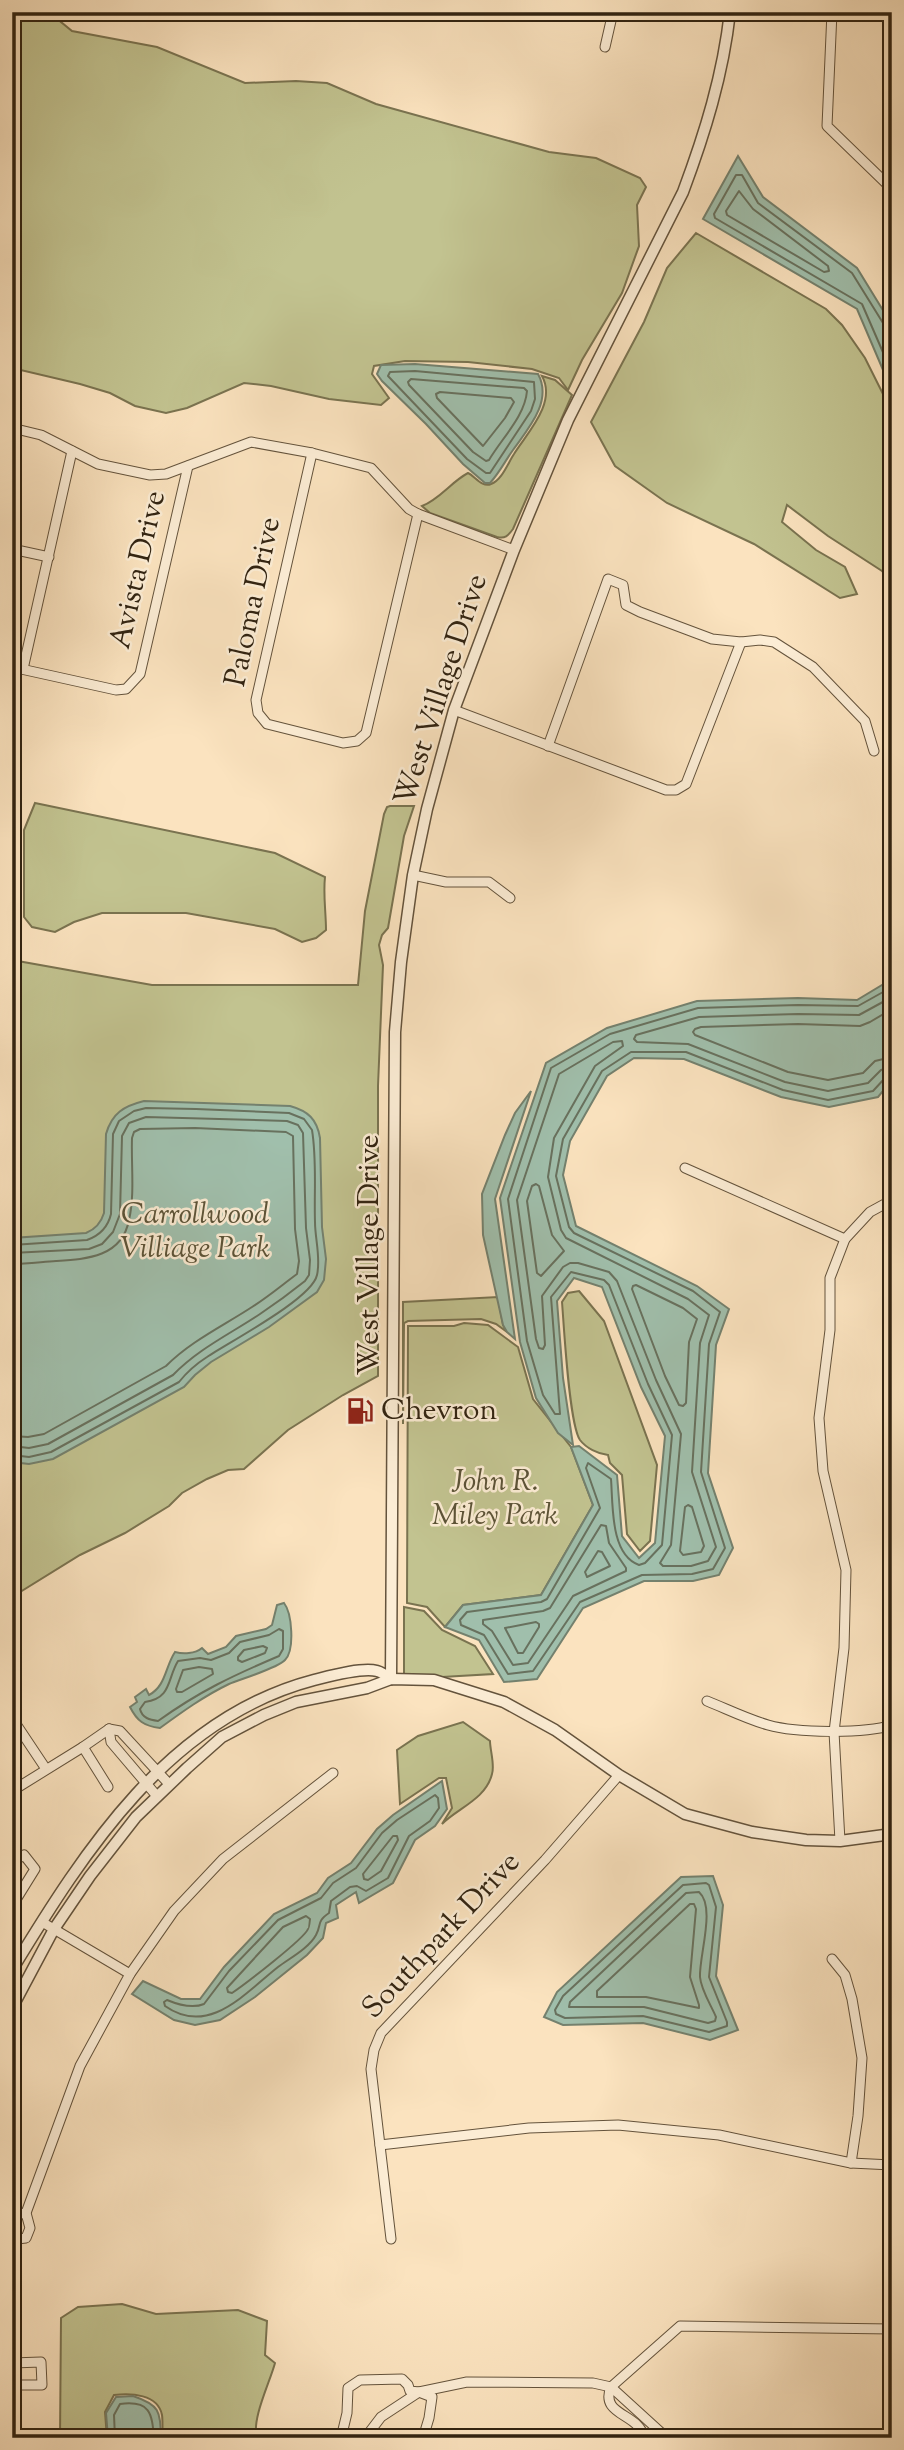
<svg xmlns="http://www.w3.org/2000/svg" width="904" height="2450" font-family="'Sorts Mill Goudy',serif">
<rect width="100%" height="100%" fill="#fbe3bf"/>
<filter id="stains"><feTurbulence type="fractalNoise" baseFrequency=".00286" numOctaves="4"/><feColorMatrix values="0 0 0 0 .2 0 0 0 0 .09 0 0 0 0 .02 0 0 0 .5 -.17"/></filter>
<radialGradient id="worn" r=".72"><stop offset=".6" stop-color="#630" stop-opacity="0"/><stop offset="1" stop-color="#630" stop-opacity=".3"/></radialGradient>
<g fill="#c2c390" stroke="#7a7350" stroke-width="2">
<polygon points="12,12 39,12 56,18 72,31 157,47 245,83 296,81 327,83 376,104 549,152 596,158 640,178 646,187 637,205 639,246 622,293 582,360 568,390 559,378 532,369 468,362 405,361 374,366 372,374 389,398 381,405 329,399 271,386 244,383 187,408 166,413 135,406 110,393 80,384 12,368"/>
<polygon points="696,233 826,309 842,325 865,358 892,412 892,581 882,571 828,536 787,505 782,522 816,550 845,567 857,594 840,598 754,544 667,503 615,466 591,422 644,322 667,268"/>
<path d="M542,376L555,380L572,395L513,529C508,536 505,539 497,537L430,513L422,506C440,499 451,482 468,473C475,476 482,488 491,484C502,480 508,463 514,454C527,433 557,403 542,376Z"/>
<path d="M35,803L275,853L325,877C323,895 326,912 326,930L316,938L302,942L275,929L186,913H102L74,922L55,932L32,927L24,917V830Z"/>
<polygon points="390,806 414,806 404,836 388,928 382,935 379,945 383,965 378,1086 378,1376 343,1395 288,1430 244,1469 228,1470 207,1479 182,1493 169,1506 125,1533 80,1555 12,1597 12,960 152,985 358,985 365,911 384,814 387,807"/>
<path d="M579,1291L604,1321L657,1465L650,1541L640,1551L627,1534L622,1475L610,1463L608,1455C598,1454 586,1448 580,1440C569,1424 564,1326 562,1302L568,1293Z"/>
<polygon points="498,1297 503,1325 507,1332 496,1324 481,1319 408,1321 404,1323 403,1424 403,1302"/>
<polygon points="464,1323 488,1325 518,1347 533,1399 571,1447 593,1505 541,1595 463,1605 445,1627 427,1607 407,1603 408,1326 454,1326"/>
<polygon points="404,1607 424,1611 442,1630 475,1646 493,1674 442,1677 404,1674"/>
<path d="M463,1722L490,1741C490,1750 495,1765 492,1774C486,1799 458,1808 442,1824L452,1808L446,1778H439L400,1804L397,1750L418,1736Z"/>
<path d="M122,2304L156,2314L238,2310L267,2321L265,2355L275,2363C270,2382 251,2420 257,2438H163C162,2430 163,2422 162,2415C158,2394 131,2393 114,2395L105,2412L107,2438H60L61,2318L78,2307Z"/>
</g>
<g fill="#a0bfac" stroke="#74816e" stroke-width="2">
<polygon points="738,156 763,197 857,268 892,325 892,391 857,309 703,219"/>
<path d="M415,364L538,374C553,401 528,429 513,450C505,461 500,472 490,483H485L463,464L426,424L382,381L377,374L381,365Z"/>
<polygon points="892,979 892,1080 878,1097 829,1107 781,1097 684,1059 634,1058 607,1076 570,1141 563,1175 576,1226 697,1286 729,1309 716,1345 708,1473 733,1548 719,1575 693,1581 644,1581 583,1608 537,1679 504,1682 479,1640 445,1627 463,1605 541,1595 593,1505 571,1447 579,1446 617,1475 622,1536 639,1558 655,1543 665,1436 641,1387 602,1287 574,1278 557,1301 563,1378 573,1445 558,1433 536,1398 520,1342 500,1198 546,1063 607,1028 697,1001 798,998 857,1000"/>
<polygon points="531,1091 495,1199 515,1339 507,1332 503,1325 483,1235 482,1194 505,1135 515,1113"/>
<path d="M144,1101L290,1106C308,1111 317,1119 320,1138L322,1227L326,1259L324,1280L317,1292L269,1327L211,1362L195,1375L184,1387L53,1459L29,1464L12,1462V1238L86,1233C96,1229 101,1223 104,1213L106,1134C112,1113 124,1106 144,1101Z"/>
<path d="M284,1603C292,1613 295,1650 285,1660C278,1668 241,1679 229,1684C204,1696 182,1712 160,1728C144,1726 137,1721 130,1707L137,1702L135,1697L146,1689L149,1695C166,1686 165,1667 175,1652C183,1654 195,1654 202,1648L208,1654L226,1647L236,1636L266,1629L272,1625L277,1605Z"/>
<polygon points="442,1781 447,1809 435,1826 415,1840 393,1883 359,1903 356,1892 336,1905 338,1918 326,1923 323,1938 307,1955 255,1997 220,2020 195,2025 174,2020 132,1994 143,1981 181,1999 200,1999 224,1967 274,1914 317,1893 328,1878 351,1863 377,1829 393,1815"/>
<polygon points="713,1876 723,1905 716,1976 738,2030 710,2040 643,2023 563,2025 544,2017 557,1992 681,1877"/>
<path d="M133,2396C160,2405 160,2411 161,2438H108L106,2413L116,2397Z"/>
</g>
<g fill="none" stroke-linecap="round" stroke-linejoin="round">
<g stroke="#68715e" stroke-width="2">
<polygon points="739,191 753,209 828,266 829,271 824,272 727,215 726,211"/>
<polyline points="892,327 883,323 852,273 758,203 742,175 736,175 714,214 715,218 862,304 892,373"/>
<polygon points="415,371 534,382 535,399 531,411 490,473 486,473 467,459 388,376 390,372"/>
<path d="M411,379L524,388L527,391C525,416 502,438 489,460L486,461L473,452L409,385L408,382Z"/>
<polygon points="440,392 511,398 514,402 505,418 483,446 437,398 436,394"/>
<path d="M892,987L858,1006L798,1005L698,1008L610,1034L551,1068L508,1199L527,1341L543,1395L555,1414H560L551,1297L571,1272L604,1280L609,1285L648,1384L672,1435L662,1545L645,1563L639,1565C610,1555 613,1504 611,1479L588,1463L586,1468L600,1508L547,1599L541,1602L467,1612L460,1620L461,1625L484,1635L508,1674L533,1671L580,1602L642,1575L692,1574L713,1569L725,1548L701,1472L709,1344L720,1312L693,1291L574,1233L569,1227L556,1176L563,1139L602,1071L631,1052H686L783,1090L828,1100L873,1091L885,1078L892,1076"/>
<polyline points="892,997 859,1015 798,1014 699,1017 636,1035 634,1039 637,1042 688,1044 785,1082 828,1091 868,1083 881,1070 892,1067"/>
<polyline points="892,1009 870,1022 860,1026 798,1024 701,1027 695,1029 693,1032 695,1035 788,1072 828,1080 863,1073 875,1061 892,1057"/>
<polygon points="622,1041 623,1046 595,1066 554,1138 548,1177 561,1230 566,1238 688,1299 709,1315 700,1343 692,1472 716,1547 708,1561 691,1566 663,1566 660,1563 671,1545 681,1434 656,1380 617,1281 609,1272 578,1263 570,1263 563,1267 542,1296 545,1345 543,1349 539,1348 536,1339 517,1200 559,1074 613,1042"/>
<polygon points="536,1184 539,1186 552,1235 564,1251 541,1276 537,1273 527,1201 532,1186"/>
<path d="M12,1245L87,1240C101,1235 108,1227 111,1214L113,1134L119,1121L134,1111L146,1108L196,1109L289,1113L304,1119L312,1130C317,1160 314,1192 315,1222C315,1239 321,1258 317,1275C312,1299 229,1342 207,1357C196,1364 187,1372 179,1382L51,1452L29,1457L12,1455"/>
<path d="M12,1253L89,1249L102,1244L113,1232L120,1214L122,1136L129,1123L146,1117L287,1121L298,1125L303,1133L306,1228L310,1260L309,1275L305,1281C290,1293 275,1304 260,1314C230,1334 198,1349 173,1375L48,1444L29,1448L12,1446"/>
<path d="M12,1264C27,1264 41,1262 56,1261C87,1259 122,1257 129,1220C135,1194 131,1164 132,1138L134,1132L140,1129L195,1128L286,1132L293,1136L295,1229L299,1261L297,1274C282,1285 268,1297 252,1307C223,1326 191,1341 166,1366L44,1434L28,1437L12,1436"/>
<polygon points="636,1285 683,1308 697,1319 689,1342 686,1403 683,1406 679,1405 665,1376 632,1289 633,1286"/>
<polygon points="688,1505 692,1507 704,1546 701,1552 683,1555 680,1551 685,1507"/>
<polygon points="601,1525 606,1526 609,1543 626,1568 626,1571 573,1596 528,1663 513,1665 492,1631 483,1624 483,1620 543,1611 550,1608"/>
<polygon points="598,1551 602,1552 610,1566 587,1577 585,1572"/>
<polygon points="536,1622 539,1624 539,1627 523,1653 518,1653 505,1628"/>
<path d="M279,1629L283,1631V1649L279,1656C232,1676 200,1691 158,1721C150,1720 142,1718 140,1709L145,1702C172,1698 167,1679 178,1661L200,1658L211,1660L229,1653L240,1642L269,1635Z"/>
<polygon points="263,1646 267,1648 265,1653 242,1662 238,1660 238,1657 244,1650"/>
<polygon points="199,1667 212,1669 213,1674 182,1692 177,1692 176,1689 183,1670"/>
<path d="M435,1795L438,1798L439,1808L430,1821L409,1836L388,1878L366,1891L357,1886L350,1887L331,1901L329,1913C316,1922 322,1924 316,1935C309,1948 290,1958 278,1967C245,1993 209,2037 165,2006L164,2002L167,2000C179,2005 192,2009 204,2004L229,1971L278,1920L321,1898L333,1883L356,1868L382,1833L397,1820Z"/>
<polygon points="393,1836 397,1836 398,1840 381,1871 368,1880 364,1879 363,1874"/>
<polygon points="706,1883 709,1885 716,1907 709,1977 727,2022 727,2026 709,2032 643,2016 565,2018 556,2014 555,2010 563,1996 683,1885"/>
<path d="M699,1892C716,1907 699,1955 700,1977C701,1990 711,2005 716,2017L715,2021L708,2023L644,2007H569L570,2002L686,1893Z"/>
<polygon points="690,1904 694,1904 696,1909 690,1977 699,2005 699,2008 646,1997 597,1997 597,1991"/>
<path d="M306,1916L310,1919C310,1919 309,1929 308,1929C304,1939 244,1985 232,1993L228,1992L227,1988L283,1927Z"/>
<path d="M115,2438L114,2415L120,2404C150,2400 152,2413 154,2438"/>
</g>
<defs>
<g id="minor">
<polyline points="832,12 827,126 892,189"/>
<polyline points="605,47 613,12"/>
<polyline points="12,428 41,435 98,464 150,475 166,474 251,442 312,453 371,468 409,509 418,514 514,550"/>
<polyline points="312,453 256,700 258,713 267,724 343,743 357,741 366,733 418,514"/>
<polyline points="12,549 49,557"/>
<polyline points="12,667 116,690 126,689 140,674 188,466"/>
<polyline points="23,669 72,451"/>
<polyline points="454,710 666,790 676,790 686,784 741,642"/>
<polyline points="548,746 608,579 623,585 626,605 640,612 712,639 741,642 760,640 774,642 813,667 865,721 874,751"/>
<polyline points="413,875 446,882 489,882 510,898"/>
<polyline points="685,1168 845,1239"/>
<path d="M707,1701C727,1709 747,1719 768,1725C796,1733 864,1734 892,1725"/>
<polyline points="12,1718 46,1769"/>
<polyline points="109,1729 120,1731 169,1784"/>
<polyline points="109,1729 111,1742 156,1795"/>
<polyline points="83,1747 109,1729"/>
<polyline points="12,1791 83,1747 108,1787"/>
<polyline points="840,1841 834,1732 844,1648 846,1570 823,1471 819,1418 830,1330 830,1278 845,1239 870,1212 892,1200"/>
<polyline points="12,1862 24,1855 35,1869 17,1898 12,1895"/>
<polyline points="42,1922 130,1974"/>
<polyline points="832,1959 845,1975 852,1999 862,2058 858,2116 851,2163"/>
<polyline points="380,2145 529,2128 618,2125 719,2135 851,2163 892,2165"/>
<polyline points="12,2217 14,2215 26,2213"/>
<polyline points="12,2234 17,2239 26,2238 30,2228 26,2213 80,2066 130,1974 174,1911 223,1859 333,1773"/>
<polyline points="391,2239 371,2069 374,2050 381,2033 545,1860 619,1775"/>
<polyline points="12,2363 41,2362 42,2385 12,2385"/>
<polyline points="341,2438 347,2413 348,2388 360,2380 402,2379 408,2385 410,2391 419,2392 432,2397 429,2418 423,2438"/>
<polyline points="365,2438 381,2417 419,2392 467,2382 593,2383 611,2387 667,2438"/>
<path d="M644,2438C640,2413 599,2416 611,2387L680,2326L892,2329"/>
</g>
<g id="tertiary">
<path d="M391,1679L395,1032L401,962L413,875L427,809L454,710L514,550L568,420L683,192C705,133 723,75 730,12"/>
<path d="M12,1970C85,1850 169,1718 314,1680C330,1676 362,1667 377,1671C381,1672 387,1676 391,1679"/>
<polyline points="12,2008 54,1929 90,1876 136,1817 187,1768 222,1737 264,1715 296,1702 367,1688 391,1679 434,1680 504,1702 555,1730 619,1775 685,1814 752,1832 806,1840 840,1841 892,1834"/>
</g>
</defs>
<use href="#minor" stroke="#64533c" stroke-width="11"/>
<use href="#tertiary" stroke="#64533c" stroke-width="13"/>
<use href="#minor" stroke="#fcedd5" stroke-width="9"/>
<use href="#tertiary" stroke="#fcedd5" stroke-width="10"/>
</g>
<defs>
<symbol id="fuel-bare" viewBox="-9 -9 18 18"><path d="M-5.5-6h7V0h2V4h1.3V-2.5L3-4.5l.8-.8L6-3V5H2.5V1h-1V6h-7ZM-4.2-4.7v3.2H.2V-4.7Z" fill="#8f2418" stroke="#fcedd5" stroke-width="2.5" paint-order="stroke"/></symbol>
</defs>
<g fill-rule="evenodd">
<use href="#fuel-bare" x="341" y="1392" width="38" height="38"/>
</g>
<g text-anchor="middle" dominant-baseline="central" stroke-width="5" stroke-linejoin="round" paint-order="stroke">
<g font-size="30" fill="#312311" stroke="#fcedd5">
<text transform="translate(139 570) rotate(-77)">Avista Drive</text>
<text transform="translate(254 602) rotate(-78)">Paloma Drive</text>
<text transform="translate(442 690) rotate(-72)">West Village Drive</text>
<text transform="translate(370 1255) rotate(-90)">West Village Drive</text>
<text transform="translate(442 1936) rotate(-47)">Southpark Drive</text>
</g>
<g font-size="30" font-style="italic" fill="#5c5337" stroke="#fcedd5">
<text x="195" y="1215">Carrollwood<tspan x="195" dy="34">Villiage Park</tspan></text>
<text x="495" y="1482">John R.<tspan x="495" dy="34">Miley Park</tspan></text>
</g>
<g font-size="30" fill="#312311" stroke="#fcedd5" text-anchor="start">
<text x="381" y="1411">Chevron</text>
</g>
</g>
<rect width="904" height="2450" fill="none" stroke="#fbe3bf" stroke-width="42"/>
<rect x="14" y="14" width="876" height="2422" fill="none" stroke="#312311" stroke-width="3.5"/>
<rect x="21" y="21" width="862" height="2408" fill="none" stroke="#312311" stroke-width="2"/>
<rect width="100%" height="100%" filter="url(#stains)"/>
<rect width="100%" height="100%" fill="url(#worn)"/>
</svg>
